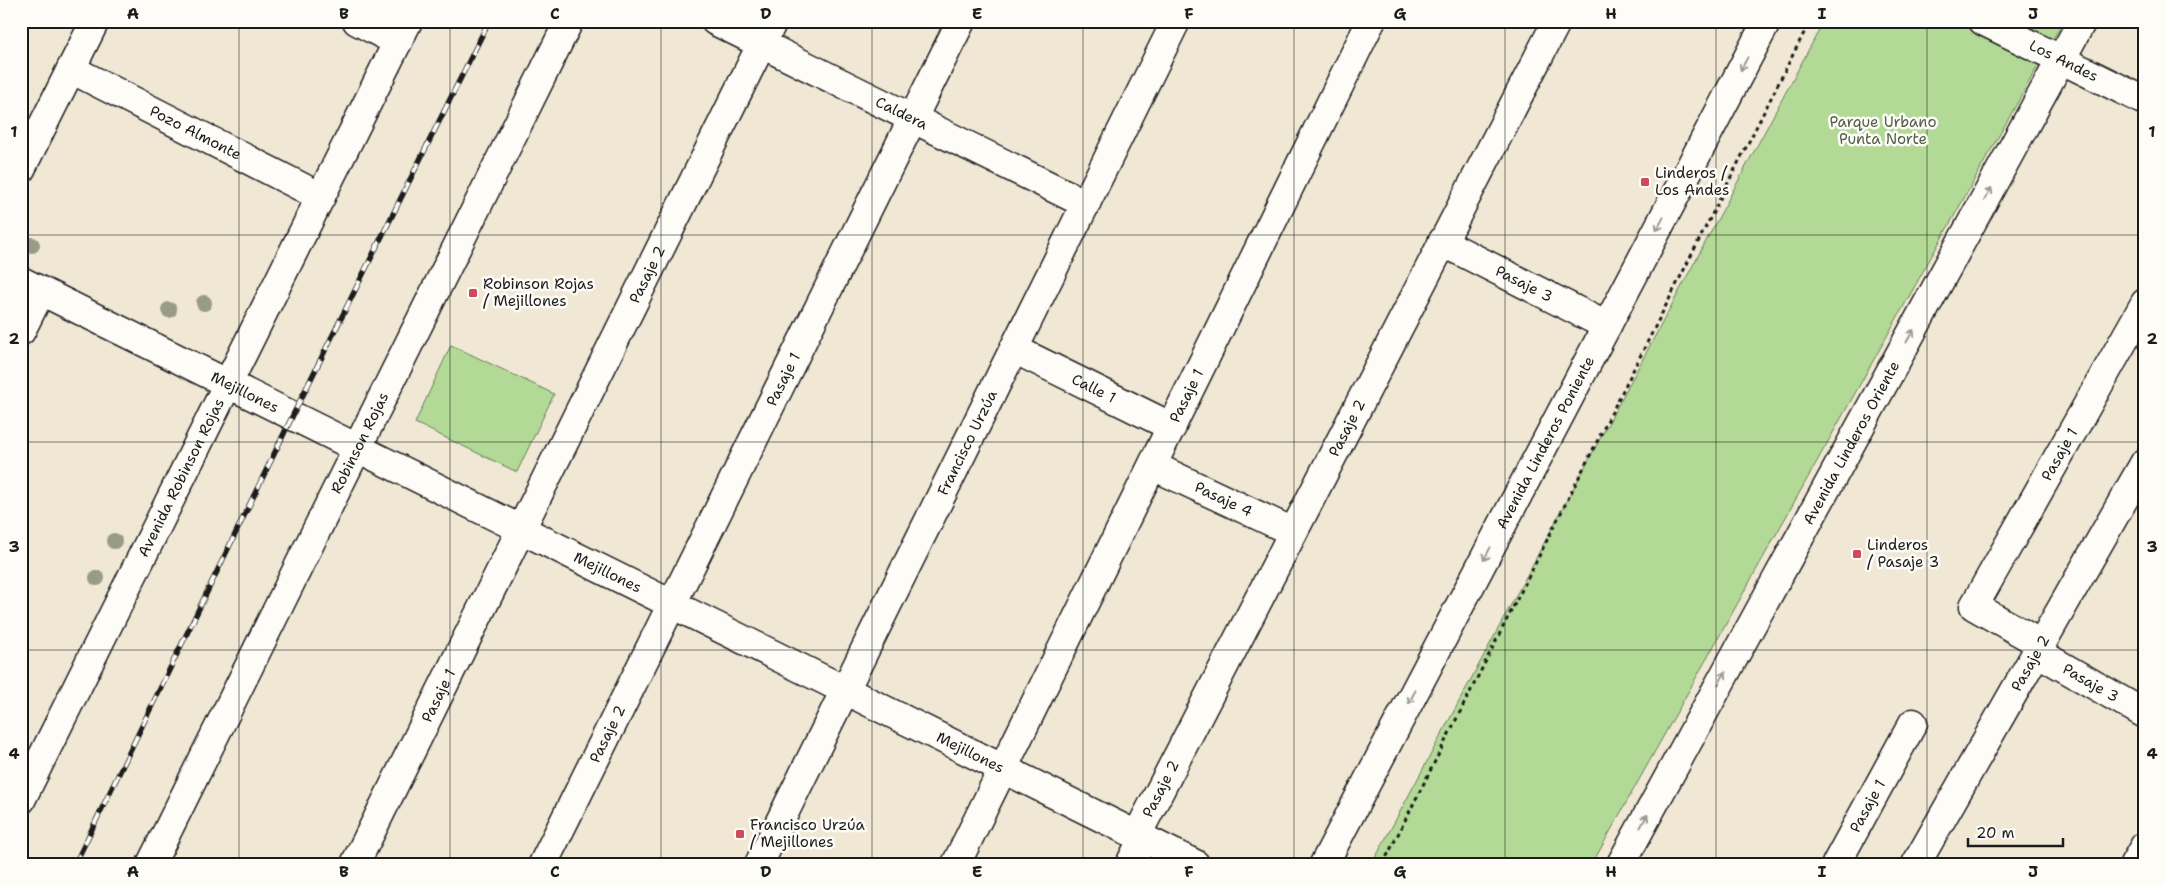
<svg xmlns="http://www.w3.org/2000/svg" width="2166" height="885" font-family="'Shantell Sans',sans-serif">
<rect width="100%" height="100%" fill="#f0e8d5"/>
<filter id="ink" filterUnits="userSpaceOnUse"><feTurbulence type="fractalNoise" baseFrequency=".02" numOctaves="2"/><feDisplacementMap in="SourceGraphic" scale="10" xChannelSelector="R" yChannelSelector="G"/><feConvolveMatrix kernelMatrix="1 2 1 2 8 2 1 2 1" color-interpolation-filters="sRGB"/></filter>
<g filter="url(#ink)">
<g fill="#b2da96" stroke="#677b59">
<polygon points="1824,21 2063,21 1592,864 1372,864"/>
<polygon points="451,345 554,394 517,472 415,423"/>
</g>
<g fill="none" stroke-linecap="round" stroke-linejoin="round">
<defs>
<g id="minor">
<polyline points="357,21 398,42"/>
<path id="s1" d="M715,21L1086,204"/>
<path id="s2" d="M1983,21L2145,101"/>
<path id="s3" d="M71,69L321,197"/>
<polyline points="21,169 95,21"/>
<path id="s4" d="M1442,242L1607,326"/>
<polyline points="21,331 41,291"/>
<path id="s5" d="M1014,349L1172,427"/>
<path id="s6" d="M1153,466L1293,532"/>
<path id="s7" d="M2041,644L1974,606L2145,303"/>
<path id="s8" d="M2037,652L2145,714"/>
<path id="s9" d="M21,800L408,21"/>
<path id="s10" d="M1137,835L1557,21"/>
<path id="s11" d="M151,864L569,21"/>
<path id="s12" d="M355,864L773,21"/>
<path id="s13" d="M543,864L961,21"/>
<path id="s14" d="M759,864L1176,21"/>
<path id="s15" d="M956,864L1371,21"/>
<polyline points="1130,864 1143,838"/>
<path id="s16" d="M1836,864L1913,723"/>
<path id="s17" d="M1916,864L2145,462"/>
<polyline points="2134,864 2145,845"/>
</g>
<g id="tertiary">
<path id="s18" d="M21,281L1195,864"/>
<path id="s19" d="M1324,864L1767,21"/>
<path id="s20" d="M1621,864L2082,21"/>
</g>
</defs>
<use href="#minor" stroke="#1c1c1c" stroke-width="31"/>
<use href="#tertiary" stroke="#1c1c1c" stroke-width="31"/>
<polyline stroke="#1c1c1c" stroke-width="3" stroke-dasharray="4 4" stroke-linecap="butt" points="1383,864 1810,21"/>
<use href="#minor" stroke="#fdfcf7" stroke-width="28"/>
<use href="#tertiary" stroke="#fdfcf7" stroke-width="28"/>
<defs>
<polyline id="rail" points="75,864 293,415 489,21"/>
</defs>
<use href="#rail" stroke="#1c1c1c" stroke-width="5.5"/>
<use href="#rail" stroke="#fdfcf7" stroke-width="4" stroke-dasharray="11" stroke-linecap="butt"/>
</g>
<g fill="#989c87">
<circle cx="32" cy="245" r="8"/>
<circle cx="204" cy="303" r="8"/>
<circle cx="169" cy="310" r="8"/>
<circle cx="114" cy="541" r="8"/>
<circle cx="97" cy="578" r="8"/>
</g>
<defs><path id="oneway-shaft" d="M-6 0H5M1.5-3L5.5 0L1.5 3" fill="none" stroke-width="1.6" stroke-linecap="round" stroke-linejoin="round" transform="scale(1.25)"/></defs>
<g stroke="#989794">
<use href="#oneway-shaft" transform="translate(1744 64) rotate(118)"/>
<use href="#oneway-shaft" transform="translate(1988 194) rotate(-61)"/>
<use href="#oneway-shaft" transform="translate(1660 224) rotate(118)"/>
<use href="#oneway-shaft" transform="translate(1910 336) rotate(-61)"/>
<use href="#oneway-shaft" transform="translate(1487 554) rotate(118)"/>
<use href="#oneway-shaft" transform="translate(1722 678) rotate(-61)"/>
<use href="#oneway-shaft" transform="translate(1412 697) rotate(118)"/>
<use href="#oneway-shaft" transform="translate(1644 821) rotate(-61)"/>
</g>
</g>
<path fill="none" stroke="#1c1c1c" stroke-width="1" stroke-opacity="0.55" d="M239,21V864M450,21V864M661,21V864M872,21V864M1083,21V864M1294,21V864M1505,21V864M1716,21V864M1927,21V864M21,235H2145M21,442H2145M21,650H2145"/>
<g fill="#d1495b" stroke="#fdfcf7" stroke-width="2">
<rect x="1640" y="177" width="10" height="10" rx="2.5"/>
<rect x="468" y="288" width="10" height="10" rx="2.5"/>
<rect x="1852" y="549" width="10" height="10" rx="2.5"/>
<rect x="735" y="829" width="10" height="10" rx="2.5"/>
</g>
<g text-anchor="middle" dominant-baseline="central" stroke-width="5" stroke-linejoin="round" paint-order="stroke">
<g font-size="15" fill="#1c1c1c" stroke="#fdfcf7">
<text stroke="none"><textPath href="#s2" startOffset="90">Los Andes</textPath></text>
<text stroke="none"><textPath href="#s1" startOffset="208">Caldera</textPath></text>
<text stroke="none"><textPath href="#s3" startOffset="140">Pozo Almonte</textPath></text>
<text stroke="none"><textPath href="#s12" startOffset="658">Pasaje 2</textPath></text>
<text stroke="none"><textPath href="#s4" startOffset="92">Pasaje 3</textPath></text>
<text stroke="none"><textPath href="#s13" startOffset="541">Pasaje 1</textPath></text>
<text stroke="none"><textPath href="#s5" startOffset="89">Calle 1</textPath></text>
<text stroke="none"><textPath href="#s18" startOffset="250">Mejillones</textPath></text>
<text stroke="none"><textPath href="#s15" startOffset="522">Pasaje 1</textPath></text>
<text stroke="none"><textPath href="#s10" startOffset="458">Pasaje 2</textPath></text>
<text stroke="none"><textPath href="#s19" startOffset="476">Avenida Linderos Poniente</textPath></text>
<text stroke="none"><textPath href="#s11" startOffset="470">Robinson Rojas</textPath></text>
<text stroke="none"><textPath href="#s14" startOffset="470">Francisco Urzúa</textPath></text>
<text stroke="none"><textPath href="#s20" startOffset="480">Avenida Linderos Oriente</textPath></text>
<text stroke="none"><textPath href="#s7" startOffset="251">Pasaje 1</textPath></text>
<text stroke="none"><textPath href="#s9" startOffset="360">Avenida Robinson Rojas</textPath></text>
<text stroke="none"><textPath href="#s6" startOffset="78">Pasaje 4</textPath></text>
<text stroke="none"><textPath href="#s18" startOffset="655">Mejillones</textPath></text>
<text stroke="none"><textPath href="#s17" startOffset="231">Pasaje 2</textPath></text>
<text stroke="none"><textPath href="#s8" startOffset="62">Pasaje 3</textPath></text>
<text stroke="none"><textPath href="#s12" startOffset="188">Pasaje 1</textPath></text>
<text stroke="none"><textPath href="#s13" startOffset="145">Pasaje 2</textPath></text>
<text stroke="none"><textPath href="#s18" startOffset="1060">Mejillones</textPath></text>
<text stroke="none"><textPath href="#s10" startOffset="52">Pasaje 2</textPath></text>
<text stroke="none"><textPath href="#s16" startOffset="66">Pasaje 1</textPath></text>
</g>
<g font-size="15" fill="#505e47" stroke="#fdfcf7">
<text x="1883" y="122">Parque Urbano<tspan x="1883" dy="17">Punta Norte</tspan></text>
</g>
<g font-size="15" fill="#1c1c1c" stroke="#fdfcf7" text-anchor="start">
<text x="1655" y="173">Linderos /<tspan x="1655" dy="17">Los Andes</tspan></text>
<text x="483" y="284">Robinson Rojas<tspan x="483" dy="17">/ Mejillones</tspan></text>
<text x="1867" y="545">Linderos<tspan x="1867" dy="17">/ Pasaje 3</tspan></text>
<text x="750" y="825">Francisco Urzúa<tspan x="750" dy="17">/ Mejillones</tspan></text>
</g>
</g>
<rect width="2166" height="885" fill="none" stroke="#fdfcf7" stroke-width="55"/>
<path d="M1968 838v8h95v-8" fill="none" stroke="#1c1c1c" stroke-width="2.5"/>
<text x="1976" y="838" font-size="15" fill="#1c1c1c" stroke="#fdfcf7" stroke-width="4" paint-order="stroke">20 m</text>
<rect x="28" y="28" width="2110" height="830" fill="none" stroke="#1c1c1c" stroke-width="2"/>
<g font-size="16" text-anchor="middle" font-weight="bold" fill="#1c1c1c">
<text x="133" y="19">A</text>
<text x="344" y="19">B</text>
<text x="555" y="19">C</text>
<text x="766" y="19">D</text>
<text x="977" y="19">E</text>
<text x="1189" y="19">F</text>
<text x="1400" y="19">G</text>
<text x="1611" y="19">H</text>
<text x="1822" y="19">I</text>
<text x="2033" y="19">J</text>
<text x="14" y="137">1</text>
<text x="2152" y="137">1</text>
<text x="14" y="344">2</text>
<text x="2152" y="344">2</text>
<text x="14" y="552">3</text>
<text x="2152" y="552">3</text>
<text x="14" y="759">4</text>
<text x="2152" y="759">4</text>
<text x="133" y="877">A</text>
<text x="344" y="877">B</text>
<text x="555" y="877">C</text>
<text x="766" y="877">D</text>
<text x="977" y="877">E</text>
<text x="1189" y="877">F</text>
<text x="1400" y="877">G</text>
<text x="1611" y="877">H</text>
<text x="1822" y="877">I</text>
<text x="2033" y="877">J</text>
</g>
</svg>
